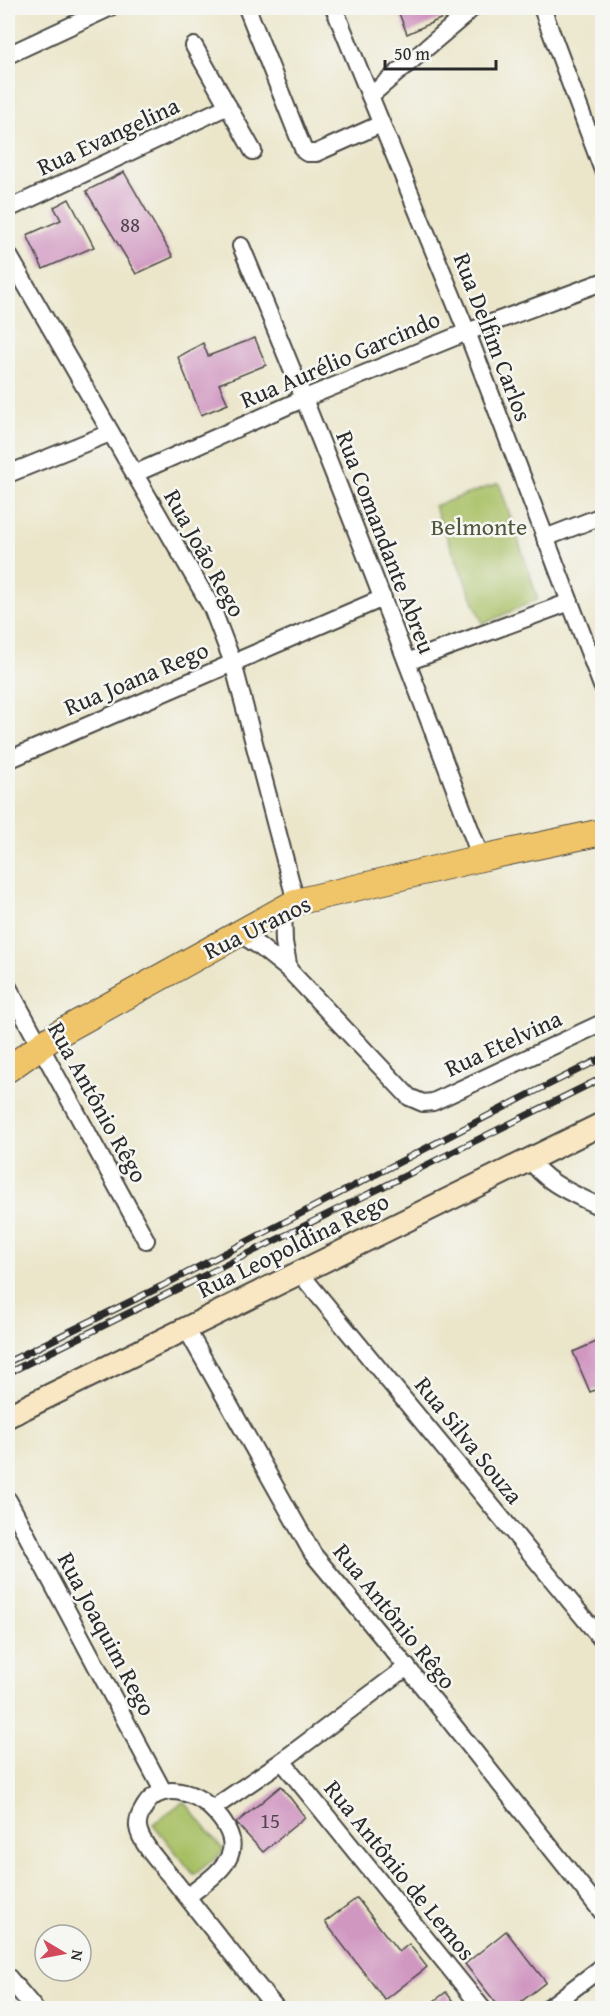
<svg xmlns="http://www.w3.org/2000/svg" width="610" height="2016" font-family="'Gentium Book Plus',serif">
<rect width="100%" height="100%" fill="#f6f6f2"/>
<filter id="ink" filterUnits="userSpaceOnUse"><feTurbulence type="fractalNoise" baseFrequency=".0167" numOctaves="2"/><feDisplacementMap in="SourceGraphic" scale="12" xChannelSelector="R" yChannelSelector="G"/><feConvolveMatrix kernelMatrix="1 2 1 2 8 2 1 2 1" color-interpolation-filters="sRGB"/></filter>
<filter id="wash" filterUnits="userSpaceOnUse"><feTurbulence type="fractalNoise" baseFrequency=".008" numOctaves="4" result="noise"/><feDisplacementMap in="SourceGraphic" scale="24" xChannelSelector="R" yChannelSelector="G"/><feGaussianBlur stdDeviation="1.35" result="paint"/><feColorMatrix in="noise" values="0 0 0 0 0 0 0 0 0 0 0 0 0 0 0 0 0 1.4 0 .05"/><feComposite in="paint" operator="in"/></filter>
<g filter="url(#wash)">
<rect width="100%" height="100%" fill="#ebe6ca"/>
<g fill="#a7bf64" stroke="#697548" stroke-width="1.5">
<polygon points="499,483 538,599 483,624 434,506"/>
<polygon points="184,1801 224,1851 194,1875 153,1824"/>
</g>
<g id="blocks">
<g fill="#d097c1">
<polygon points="397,8 458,8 449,15 407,34"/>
<polygon points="124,172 173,257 136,274 86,191"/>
<polygon points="69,199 94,247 43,269 27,235 61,220 54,207"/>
<polygon points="255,338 266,365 219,384 228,404 201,415 178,357 203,343 208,356"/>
<polygon points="603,1339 603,1387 590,1392 573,1352"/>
<polygon points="281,1786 305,1817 263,1852 236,1823"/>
<polygon points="357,1898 399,1952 409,1944 427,1967 385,2000 325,1922"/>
<polygon points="506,1931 546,1982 513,2008 500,2008 465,1964"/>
<polygon points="446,1992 458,2008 425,2008"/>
</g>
</g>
</g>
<g filter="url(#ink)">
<use href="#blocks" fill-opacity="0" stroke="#484743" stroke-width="1.5"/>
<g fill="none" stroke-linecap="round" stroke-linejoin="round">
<defs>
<g id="minor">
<polyline points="247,8 304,151 307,153 316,153 381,124"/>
<polyline points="334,8 467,332 602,686"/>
<polyline points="542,8 602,168"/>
<polyline points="194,46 253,151"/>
<polyline points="8,55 109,8"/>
<polyline points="370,96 464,16 472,8"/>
<polyline points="8,209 228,106"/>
<path d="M241,246C326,448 404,653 481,858"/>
<polyline points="8,254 212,608 233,663 296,902"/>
<polyline points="8,474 110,433"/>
<polyline points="134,474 305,398 467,332 602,282"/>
<polyline points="545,538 602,516"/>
<polyline points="407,662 570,602"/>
<polyline points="8,760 383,598"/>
<polyline points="283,908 284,942 289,970"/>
<polyline points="239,933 259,946 289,970 409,1097 423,1103 433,1102 602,1023"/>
<polyline points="8,987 146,1240"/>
<path d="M530,1159C545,1184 577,1195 602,1208"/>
<polyline points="299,1272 602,1640"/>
<polyline points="186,1328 313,1554 407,1667 602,1912"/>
<polyline points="8,1500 163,1791"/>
<polyline points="282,1761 482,2008"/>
<polyline points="212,1809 282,1761 407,1667"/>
<path d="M187,1897C223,1869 253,1851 212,1809C194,1791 160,1781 145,1806C141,1813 137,1819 138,1827C140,1844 165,1869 176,1883C209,1925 242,1967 276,2008"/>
<polyline points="8,1977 34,2008"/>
<polyline points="548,2008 602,1967"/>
</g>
<polyline id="secondary" points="8,1416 602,1124"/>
<polyline id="primary" points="8,1069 56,1035 296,902 481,858 602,832"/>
</defs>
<use href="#minor" stroke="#484743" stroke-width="20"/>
<use href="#secondary" stroke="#484743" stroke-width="26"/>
<use href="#primary" stroke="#484743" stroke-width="28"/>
<use href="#minor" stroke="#fff" stroke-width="16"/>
<use href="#secondary" stroke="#f9e7c3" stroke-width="22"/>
<use href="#primary" stroke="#f0c469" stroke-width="26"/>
<defs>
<g id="rail">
<polyline points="8,1362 162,1286 526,1096 602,1058"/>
<polyline points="8,1373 602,1078"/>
</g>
</defs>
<use href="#rail" stroke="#2b2b2b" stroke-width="7"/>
<use href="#rail" stroke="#f6f6f2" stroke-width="4.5" stroke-dasharray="14" stroke-linecap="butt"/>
</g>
</g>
<g text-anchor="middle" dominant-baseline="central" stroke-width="5" stroke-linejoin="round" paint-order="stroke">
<g font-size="21" fill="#544650">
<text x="130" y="224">88</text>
<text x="270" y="1820">15</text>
</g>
<g font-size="24" fill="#2b2b2b" stroke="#f6f6f2">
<text transform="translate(108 136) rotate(-25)">Rua Evangelina</text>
<text transform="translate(493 337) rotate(69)">Rua Delfim Carlos</text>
<text transform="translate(340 359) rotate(-23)">Rua Aurélio Garcindo</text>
<text transform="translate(386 542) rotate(69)">Rua Comandante Abreu</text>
<text transform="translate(205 553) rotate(61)">Rua João Rego</text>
<text transform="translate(136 678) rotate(-23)">Rua Joana Rego</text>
<text transform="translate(257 927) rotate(-26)">Rua Uranos</text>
<text transform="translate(503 1043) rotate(-25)">Rua Etelvina</text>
<text transform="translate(98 1102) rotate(61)">Rua Antônio Rêgo</text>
<text transform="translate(293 1245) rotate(-26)">Rua Leopoldina Rego</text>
<text transform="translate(469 1440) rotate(51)">Rua Silva Souza</text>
<text transform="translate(395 1616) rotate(51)">Rua Antônio Rêgo</text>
<text transform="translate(107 1634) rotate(62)">Rua Joaquim Rego</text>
<text transform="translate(400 1870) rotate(51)">Rua Antônio de Lemos</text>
</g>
<g font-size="24" fill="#50573c" stroke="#f6f6f2">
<text x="479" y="526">Belmonte</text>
</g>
</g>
<rect width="610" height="2016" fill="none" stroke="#f6f6f2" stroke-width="30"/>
<g transform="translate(63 1953) rotate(100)"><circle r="28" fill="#f6f6f2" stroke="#a5a5a2" stroke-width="1.5"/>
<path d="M0-4.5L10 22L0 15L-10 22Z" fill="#d1495b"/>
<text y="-9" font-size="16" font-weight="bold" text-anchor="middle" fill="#2b2b2b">N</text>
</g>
<path d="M385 60v9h111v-9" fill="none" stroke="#2b2b2b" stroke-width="3"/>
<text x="394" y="60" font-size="18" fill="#2b2b2b" stroke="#f6f6f2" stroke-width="4.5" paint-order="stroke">50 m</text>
</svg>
